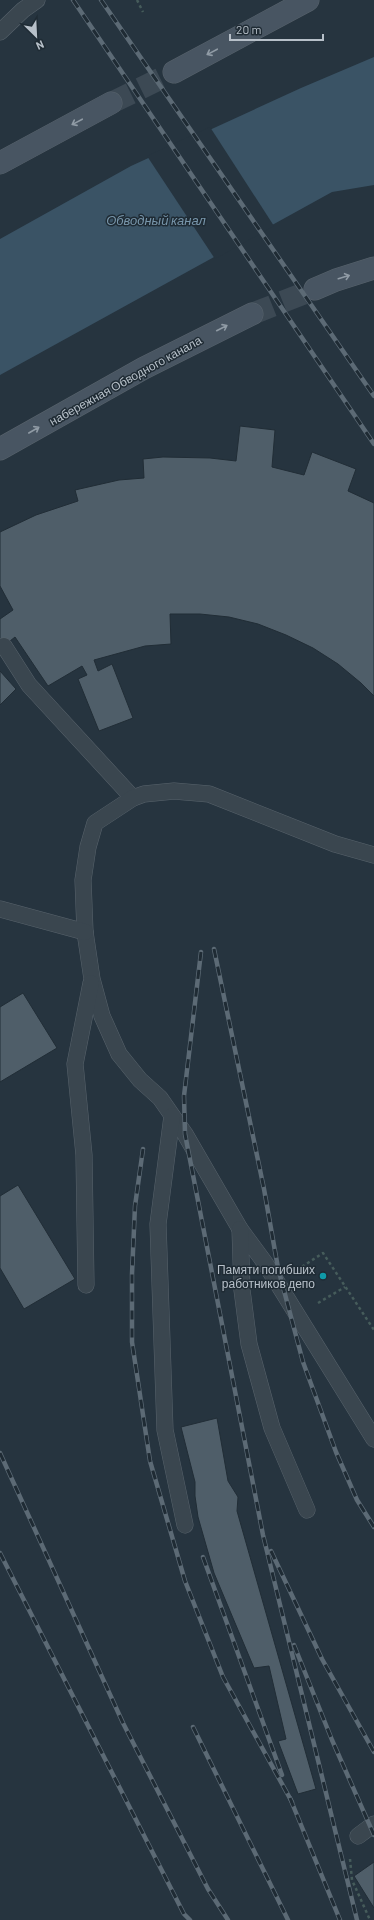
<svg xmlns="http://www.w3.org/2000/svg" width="374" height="1920" font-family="Barlow,sans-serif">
<rect width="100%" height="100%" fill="#26343f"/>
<polygon fill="#3a5365" points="374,57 374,185 332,192 0,375 0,239 131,166 301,88"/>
<polygon fill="#26343f" points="210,127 274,226 215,259 147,156"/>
<g fill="#4f5e69" stroke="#212d36">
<polygon points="240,426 275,430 272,467 304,475 312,452 356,469 348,491 374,503 374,696 361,683 338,664 313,648 286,635 258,624 229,617 200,614 170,614 171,644 145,646 94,660 98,671 112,664 133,718 99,731 78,679 87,675 82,666 48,686 15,637 0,649 0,619 13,610 0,586 0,532 36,515 78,501 75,490 119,480 144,478 143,459 163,457 210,458 236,461"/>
<polygon points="0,671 16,689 0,705"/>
<polygon points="23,993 57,1048 0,1082 0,1007"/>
<polygon points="18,1185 75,1279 24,1309 0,1268 0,1196"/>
<polygon points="217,1418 228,1481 238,1497 237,1511 316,1789 298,1794 278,1741 286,1739 269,1666 254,1668 214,1573 198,1517 195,1496 195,1482 181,1427"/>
<polygon points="374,1862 374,1908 354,1876"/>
</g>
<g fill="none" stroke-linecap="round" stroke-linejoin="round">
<g stroke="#3c4954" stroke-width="22" stroke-dasharray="22 11" stroke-linecap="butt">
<polyline points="111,103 174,72"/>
<polyline points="252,314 315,289"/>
</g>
<defs>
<g id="service">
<polyline points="0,32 23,10 37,0"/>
<polyline points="4,646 29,685 133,798"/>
<polyline points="374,855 335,844 209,794 174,791 144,794 133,798 95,823 88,847 83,880 85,932 92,979 102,1016 119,1054 140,1080 160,1098 185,1134 240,1229 265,1263 374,1439"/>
<polyline points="0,909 85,932"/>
<polyline points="172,1116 158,1224 165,1430 185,1525"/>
<polyline points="240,1229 242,1290 249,1344 272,1428 307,1510"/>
<polyline points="86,1285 84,1155 75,1064 91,983"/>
<polyline points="358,1836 374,1824"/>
</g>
<g id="secondary">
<polyline points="174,72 308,0"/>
<polyline points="0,163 111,103"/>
<polyline points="315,289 336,280 374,268"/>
<polyline points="0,449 144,368 252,314"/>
</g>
</defs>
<use href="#service" stroke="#58636c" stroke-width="17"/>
<use href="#secondary" stroke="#58636c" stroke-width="23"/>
<g stroke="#465c5b" stroke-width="2.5" stroke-dasharray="3 3" stroke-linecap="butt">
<polyline points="137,0 143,12"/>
<polyline points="297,1270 323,1253 374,1330"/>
<polyline points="318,1303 345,1287"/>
<polyline points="350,1859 352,1880 370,1920"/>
</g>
<use href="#service" stroke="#3a464f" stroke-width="16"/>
<use href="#secondary" stroke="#485562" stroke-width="22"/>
<defs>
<g id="rail">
<polyline points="73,0 374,444"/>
<polyline points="101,0 374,396"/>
<polyline points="214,949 264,1189 278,1268 303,1362 336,1452 357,1500 374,1527"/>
<polyline points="201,952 184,1096 185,1134 263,1535 357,1920"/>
<polyline points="143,1149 135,1206 132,1274 132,1342 150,1461 185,1581 223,1677 292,1802"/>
<polyline points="0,1453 123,1723 208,1889 228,1920"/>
<polyline points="271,1551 322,1659 374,1752"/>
<polyline points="0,1553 184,1914 190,1920"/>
<polyline points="203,1557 282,1775"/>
<polyline points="294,1645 332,1740 374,1835"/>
<polyline points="193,1727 288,1920"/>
<polyline points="290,1798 340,1920"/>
</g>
</defs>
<use href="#rail" stroke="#5c6a75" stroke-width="4.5"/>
<use href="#rail" stroke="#1f2b34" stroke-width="3" stroke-dasharray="9" stroke-linecap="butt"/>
</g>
<defs><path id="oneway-shaft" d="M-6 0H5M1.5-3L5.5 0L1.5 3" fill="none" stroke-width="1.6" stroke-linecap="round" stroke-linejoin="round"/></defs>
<g stroke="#909ba5">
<use href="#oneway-shaft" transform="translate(212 52) rotate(152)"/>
<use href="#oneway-shaft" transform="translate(77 122) rotate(152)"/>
<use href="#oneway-shaft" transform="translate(344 277) rotate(-17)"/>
<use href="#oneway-shaft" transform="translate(222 328) rotate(-27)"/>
<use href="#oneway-shaft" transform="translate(34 430) rotate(-30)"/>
</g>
<circle fill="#0f9aa8" stroke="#1f2b34" stroke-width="1.5" cx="323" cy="1276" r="4"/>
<g text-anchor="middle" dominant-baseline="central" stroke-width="3" stroke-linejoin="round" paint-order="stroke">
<g font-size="12" fill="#b7c0c9" stroke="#1f2b34">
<text transform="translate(125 380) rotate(-29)">набережная Обводного канала</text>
</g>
<g font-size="12" fill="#b7c0c9" stroke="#1f2b34" text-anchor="end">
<text x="315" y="1269">Памяти погибших<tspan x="315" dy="14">работников депо</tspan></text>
</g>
<g font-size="13" font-style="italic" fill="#7896ab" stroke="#1f2b34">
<text x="156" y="220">Обводный канал</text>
</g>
</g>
<g transform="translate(36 36) rotate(156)" stroke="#1f2b34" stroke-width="3" paint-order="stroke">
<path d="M0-3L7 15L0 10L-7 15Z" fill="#b7c0c9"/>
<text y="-6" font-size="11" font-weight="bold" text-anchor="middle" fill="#b7c0c9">N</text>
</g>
<path d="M230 34v6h93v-6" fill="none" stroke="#b7c0c9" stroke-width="2"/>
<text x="236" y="34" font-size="12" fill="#b7c0c9" stroke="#1f2b34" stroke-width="3" paint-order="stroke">20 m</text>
</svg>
